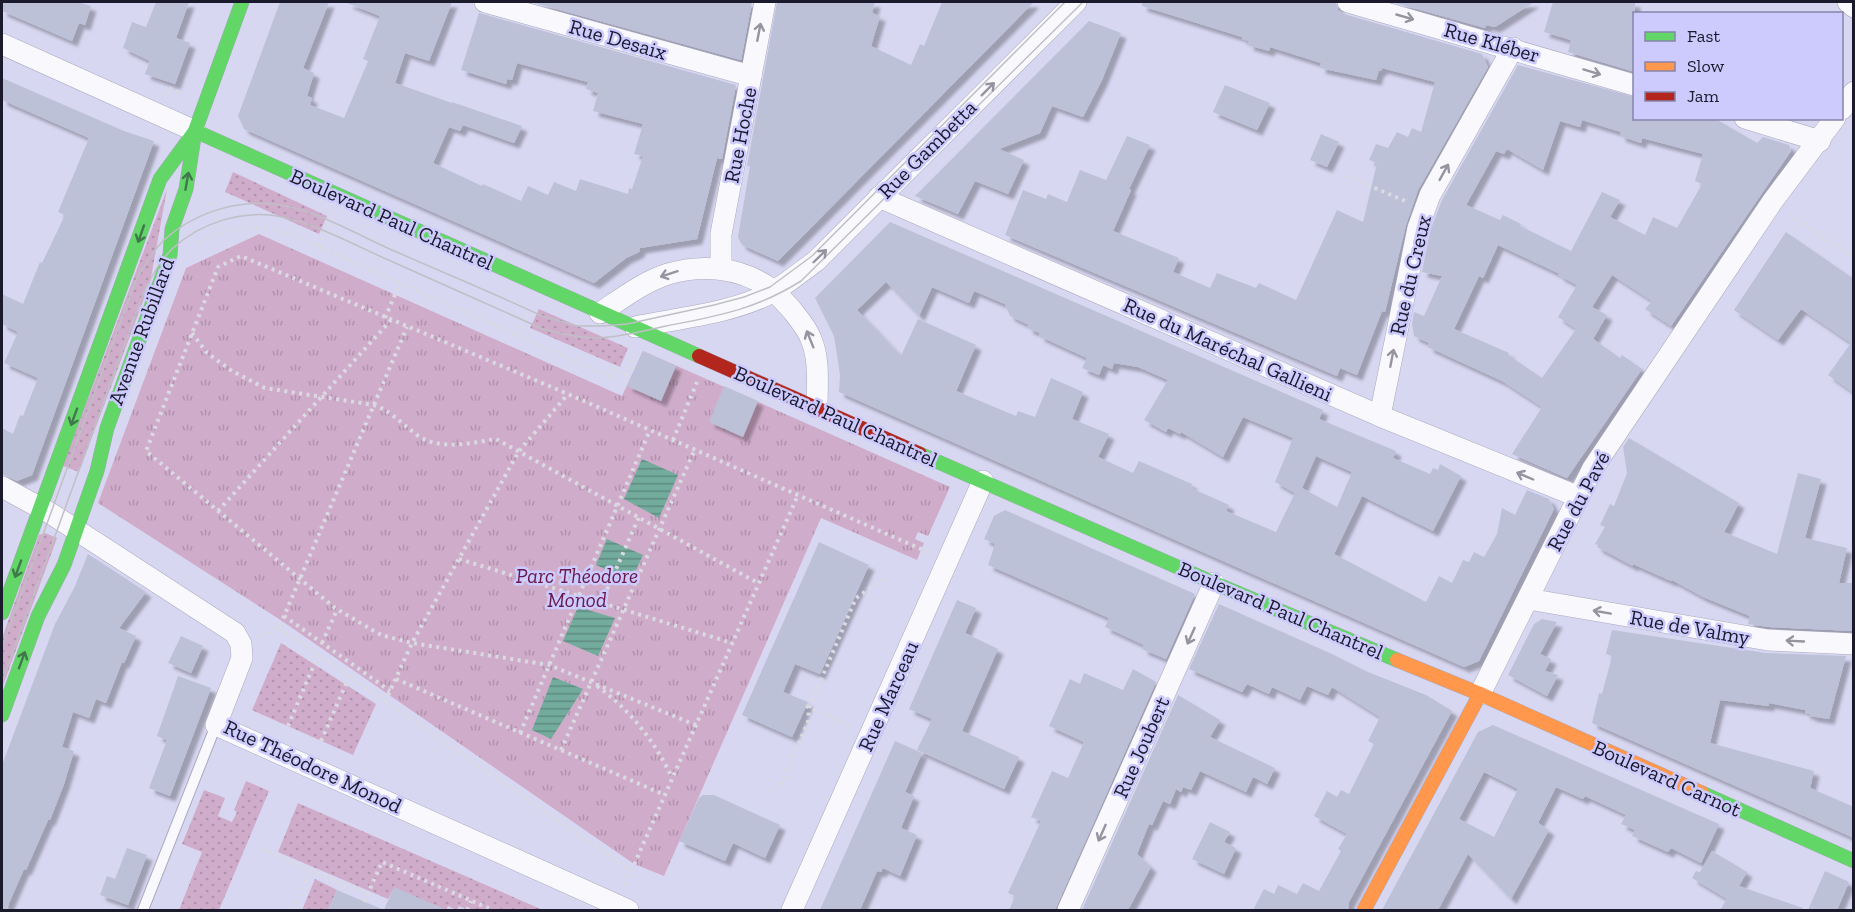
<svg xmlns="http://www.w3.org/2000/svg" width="1855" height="912" font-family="'Zilla Slab',serif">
<defs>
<pattern id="grass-dots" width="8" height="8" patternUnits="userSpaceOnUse" patternTransform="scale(1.5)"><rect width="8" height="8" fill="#d0accb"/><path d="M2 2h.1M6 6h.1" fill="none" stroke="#b293ae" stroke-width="1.8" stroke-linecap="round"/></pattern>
<pattern id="park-tufts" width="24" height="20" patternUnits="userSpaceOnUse" patternTransform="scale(1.5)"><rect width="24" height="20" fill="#d0accb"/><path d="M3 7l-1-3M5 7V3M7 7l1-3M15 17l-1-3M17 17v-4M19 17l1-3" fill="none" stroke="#b293ae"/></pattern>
<pattern id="water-rules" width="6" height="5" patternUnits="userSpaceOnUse" patternTransform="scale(1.5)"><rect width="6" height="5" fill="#73ab9d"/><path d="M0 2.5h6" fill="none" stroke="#5e8a80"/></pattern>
<filter id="shadow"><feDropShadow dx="5.5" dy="5.5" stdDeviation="1.5" flood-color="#0004"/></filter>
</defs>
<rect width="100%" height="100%" fill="#d8d7f2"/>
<g fill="url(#grass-dots)">
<polygon points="233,172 327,216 319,234 225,192"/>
<polygon points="167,189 150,283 79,472 63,466"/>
<polygon points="539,309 628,348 620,367 530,328"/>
<polygon points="45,533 57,538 2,688 2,638 39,535"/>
<polygon points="281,643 376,704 353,755 252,710"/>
<polygon points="246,781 269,791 219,910 179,910 202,852 182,844 204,790 225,798 218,816 232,822 237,812 234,810"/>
<polygon points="298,803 543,910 468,910 459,906 457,910 448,906 446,910 394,888 388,899 278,852"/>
<polygon points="315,879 337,890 328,910 302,910"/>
</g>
<polygon fill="url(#park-tufts)" points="259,234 622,396 643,351 950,487 928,536 918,532 915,539 924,543 917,560 821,518 664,876 634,864 282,621 98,503 186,268"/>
<g fill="url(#water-rules)">
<polygon points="642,459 678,475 659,518 624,499"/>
<polygon points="607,539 643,555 631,581 596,565"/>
<polygon points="578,607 615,618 598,656 563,641"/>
<polygon points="553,677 583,689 551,739 532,730"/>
</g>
<g fill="#bcc1d8" fill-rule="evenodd" filter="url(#shadow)">
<polygon points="2,2 78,2 91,6 85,25 79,23 72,41 2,11"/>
<polygon points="156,2 189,2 176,38 190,43 175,84 145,74 150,61 123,48 132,22 146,27"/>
<polygon points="280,2 329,2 303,68 314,73 307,96 312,98 310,105 344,118 366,66 368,61 363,59 380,16 347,3 348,2 452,2 429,61 405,53 395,83 452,103 452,102 522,126 514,143 463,125 460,131 449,127 433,163 482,186 483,184 521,201 528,186 548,195 554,182 576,191 580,179 628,194 629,188 632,189 643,156 634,154 643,124 593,111 598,93 586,89 588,82 517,63 512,80 507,79 506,84 461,70 479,13 736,85 722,159 717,158 697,239 640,248 639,252 626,258 594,283 244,129 238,116"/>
<polygon points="531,2 752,2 741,60"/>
<polygon points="777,2 875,2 872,13 880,16 871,46 911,65 920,44 924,46 942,2 1034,2 778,261 742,245 738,237 750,166 747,166"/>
<polygon points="1142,2 1336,2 1338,10 1344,14 1482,54 1488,67 1418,190 1406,225 1385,312 1382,311 1357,375 1340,368 1337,376 1005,235 1023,190 1046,199 1048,194 1067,202 1080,170 1106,180 1127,136 1150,145 1129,189 1131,190 1113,231 1179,258 1173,272 1210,288 1217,273 1256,288 1259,283 1296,300 1337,210 1363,222 1377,163 1369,160 1376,144 1388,148 1397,132 1408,137 1412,128 1421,132 1435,82 1382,68 1381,71 1379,70 1376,80 1320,68 1321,63 1270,47 1269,51 1248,45 1249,41 1242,39 1242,37 1142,6"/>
<polygon points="1392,2 1534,2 1495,27 1486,25 1485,28"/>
<polygon points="1553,2 1635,2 1635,72 1568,52 1571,40 1544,32"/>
<polygon points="1089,21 1121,33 1102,80 1083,117 1052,106 1040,133 999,149 1024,160 1008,194 975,181 958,214 915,196"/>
<path d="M1518,65L1635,97V118H1714L1757,143L1763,137L1789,145L1791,151L1671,326L1645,309L1652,301L1612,275L1592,307L1607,315L1593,339L1620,358L1622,355L1642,369L1567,478L1512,454L1542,407L1502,381L1428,347L1429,343L1414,336L1412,324L1414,312L1424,316L1442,276L1422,272L1430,231L1442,200ZM1582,120L1621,132L1620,136L1641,143L1642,138L1703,154L1695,181L1702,184L1677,228L1653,217L1645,235L1610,217L1620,200L1602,192L1571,251L1520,226L1521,224L1503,215L1500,220L1466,205L1496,151L1504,154L1507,149L1543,170L1560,121L1580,127ZM1498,245L1560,274L1558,275L1577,285L1558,317L1576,329L1542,378L1508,355L1509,353L1454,329L1479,276L1483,278Z"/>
<polygon points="2,78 124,131 154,141 32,475 17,481 2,474 2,428 13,434 20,415 23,416 38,378 4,363 18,332 2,324 2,294 23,304 40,262 42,263 65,215 58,212 89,138 2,100"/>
<polygon points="1225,85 1270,103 1257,130 1213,112"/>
<polygon points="1321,134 1339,142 1327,167 1310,160"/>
<path d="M890,222L1323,410L1319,419L1396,451L1393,458L1430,474L1433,468L1438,470L1440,464L1461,476L1433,531L1362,496L1334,554L1426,602L1439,576L1452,583L1463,560L1469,562L1474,552L1484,557L1497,534L1502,508L1515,515L1527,490L1549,499L1554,509L1479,661L1464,667L839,392L840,375L834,336L815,298ZM886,282L919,316L932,287L969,303L974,291L1005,304L1010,316L1029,325L1027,328L1040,333L1039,336L1087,358L1082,368L1099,375L1103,365L1112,369L1114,363L1138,367L1168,380L1144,420L1166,432L1168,428L1180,434L1181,432L1223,457L1243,417L1293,438L1275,482L1295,493L1276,532L1226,511L1229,505L1191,488L1192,484L1139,461L1133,473L1098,457L1109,434L1072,419L1083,392L1051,378L1035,417L1018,411L1016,416L956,391L976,345L918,319L901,356L857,310ZM1316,456L1352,472L1337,507L1302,488Z"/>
<polygon points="1786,232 1854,279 1854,393 1828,375 1851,343 1801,309 1778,340 1734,310"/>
<polygon points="643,351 676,366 661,401 627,386"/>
<polygon points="724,386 758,401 743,437 709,422"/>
<polygon points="1629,438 1739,503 1724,532 1777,554 1798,473 1821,479 1805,538 1847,548 1839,583 1854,583 1854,631 1769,627 1748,624 1750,616 1703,597 1672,580 1671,581 1633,564 1633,566 1597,547 1598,545 1595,544 1605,527 1600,525 1610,504 1614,506 1627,473 1623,447"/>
<polygon points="1005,510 1195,594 1166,659 1142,649 1144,645 1105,627 1109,618 988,565 995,544 984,539 994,516"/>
<polygon points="819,542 869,565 820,674 795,664 783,692 808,702 792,737 742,715"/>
<polygon points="88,554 146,592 119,628 136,636 124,663 122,662 106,703 96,699 89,718 73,712 62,747 74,751 64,784 50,820 48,820 26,870 24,869 6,910 2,910 2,765 55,624 75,586"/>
<polygon points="957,600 976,608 965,633 998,649 962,731 1019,757 1004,789 917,750 932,719 909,709"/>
<polygon points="1219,604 1332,654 1368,672 1426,695 1452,711 1349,902 1348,910 1253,910 1264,889 1274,894 1278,885 1297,894 1303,883 1319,891 1341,851 1338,849 1347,834 1314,816 1327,791 1337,797 1341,790 1349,794 1374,744 1368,741 1380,717 1332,687 1328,695 1307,686 1300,700 1272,687 1269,694 1247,684 1242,692 1189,669"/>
<polygon points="1542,619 1557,622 1540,654 1551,659 1545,671 1558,675 1547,696 1508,675 1534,624"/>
<polygon points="1612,630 1766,653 1846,656 1829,719 1810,716 1810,714 1805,714 1805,710 1769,703 1769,706 1720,700 1710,743 1814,771 1810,788 1854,807 1854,838 1592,723 1599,693 1602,694 1612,656 1606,654"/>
<polygon points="181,636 203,646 191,673 168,663"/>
<polygon points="1133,669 1156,682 1055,910 1009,910 1015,896 1008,893 1041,821 1031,817 1052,771 1068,778 1084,742 1049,726 1070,679 1080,684 1084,673 1123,690"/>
<polygon points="178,676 211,688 170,796 149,788 167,740 157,736"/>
<polygon points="1178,695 1220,720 1210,737 1275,768 1267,784 1253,777 1246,792 1200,771 1191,790 1183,787 1181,792 1176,789 1170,804 1163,801 1152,825 1149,824 1137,854 1151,867 1128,910 1082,910"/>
<path d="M1493,725L1719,824L1701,863L1671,848L1668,852L1632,836L1635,830L1621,824L1626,815L1585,796L1583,799L1556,787L1538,823L1549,830L1511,899L1468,854L1438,910H1382L1478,732ZM1484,772L1518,789L1494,837L1459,819Z"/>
<polygon points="895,741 922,753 905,792 914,796 901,828 917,835 900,876 883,868 881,872 877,871 860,910 820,910"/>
<polygon points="703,795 714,795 780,825 765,858 733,843 725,861 679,841 699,798"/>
<polygon points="1210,822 1230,832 1224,842 1236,848 1224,874 1192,859"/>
<polygon points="127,848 147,855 128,905 100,895 107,876 115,879"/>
<polygon points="1712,851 1747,872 1739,886 1803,908 1802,910 1720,910 1727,899 1692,878 1696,871 1700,872"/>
<polygon points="1825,871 1849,882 1837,910 1808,910"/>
<polygon points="394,887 446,910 328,910 337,890 384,910"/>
</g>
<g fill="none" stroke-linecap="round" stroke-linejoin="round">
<defs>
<polyline id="lane" points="143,910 216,725"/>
<g id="street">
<polyline points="485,2 751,76"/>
<polyline points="1348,2 1634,85"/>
<polyline points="1848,2 1854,7"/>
<polyline points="2,44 195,131"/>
<polyline points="1842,109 1854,92"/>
<polyline points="1745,118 1820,141"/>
<polyline points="879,197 1380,416 1579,497"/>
<polyline points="721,269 721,234 765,2"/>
<path d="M600,313C621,299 643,282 668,274C701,264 739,267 768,287C777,292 784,302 791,309C799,319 807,328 811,339C820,360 817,385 817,407"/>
<path d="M635,327C679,318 735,313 774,291C789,282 802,271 816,261L1076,2"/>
<polyline points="1380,416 1418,228 1430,195 1513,48"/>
<polyline points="2,487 50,513 235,633 241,644 242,658 216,725 628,910"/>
<polyline points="1528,599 1768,640 1854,644"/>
<polyline points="1480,694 1593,468 1772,202 1835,118"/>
<polyline points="792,910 983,481"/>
<polyline points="1068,910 1214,583"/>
</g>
<g id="fast">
<polyline points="195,131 699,356"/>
<polyline points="920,454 1214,583 1397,660"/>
<polyline points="2,613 160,179 193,134"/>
<polyline points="2,715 38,616 64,565 97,471 107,428 170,255 172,229 186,189 195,131 242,2"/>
<polyline points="1702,793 1854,861"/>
</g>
<g id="slow">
<polyline points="1397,660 1480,694 1702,793"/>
<polyline points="1364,910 1480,694"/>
</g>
<polyline id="jam" points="699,356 920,454"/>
</defs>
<use href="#lane" stroke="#aaa9be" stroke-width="12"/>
<use href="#street" stroke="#aaa9be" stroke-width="22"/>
<use href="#fast" stroke="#aaa9be" stroke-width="15"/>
<use href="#slow" stroke="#aaa9be" stroke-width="15"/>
<use href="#jam" stroke="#aaa9be" stroke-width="15"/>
<g stroke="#dadae2" stroke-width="4" stroke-dasharray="3 4.5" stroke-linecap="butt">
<polyline points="166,94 168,88 181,93"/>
<polyline points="1347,176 1405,201"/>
<polyline points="212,203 219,233"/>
<polyline points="1790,215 1854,257"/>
<path d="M199,243C234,224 258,224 295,236L609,376L612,369L626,375L634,356"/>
<polyline points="319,247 332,218"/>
<polyline points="385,318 400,283"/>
<path d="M192,333L207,353L232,371L265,388L374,405C391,411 402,424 417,435C440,451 471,443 496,439L758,583"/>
<polyline points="519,336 530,309"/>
<polyline points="673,440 697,382"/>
<polyline points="218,511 391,320"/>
<polyline points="459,559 732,643"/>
<polyline points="601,603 639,517"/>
<polyline points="284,616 390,691"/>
<polyline points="279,628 631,871"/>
<polyline points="261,636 279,628 407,327"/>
<polyline points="322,643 337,610"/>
<polyline points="396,679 665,795"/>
<path d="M597,686C630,710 655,741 672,778"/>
<polyline points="385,702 412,643 519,451 568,394"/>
<polyline points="806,706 852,727"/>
<polyline points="696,725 549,665 412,643 381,635 335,608 146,451 218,267 241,256 568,394 930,553"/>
<polyline points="288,726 318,655"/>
<polyline points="520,733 650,430"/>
<polyline points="321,741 349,677"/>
<polyline points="561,750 695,449"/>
<polyline points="2,752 5,741"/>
<polyline points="781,785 808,722 809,708 856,598 885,578"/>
<polyline points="261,849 367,894"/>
<polyline points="625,885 798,495"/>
<polyline points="364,902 382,862 493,910"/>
<polyline points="293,910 311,870"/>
<polyline points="467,910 471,901"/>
</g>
<use href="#lane" stroke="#f9f9fd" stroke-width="10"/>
<use href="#street" stroke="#f9f9fd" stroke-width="21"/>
<use href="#fast" stroke="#63d668" stroke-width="14"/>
<use href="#slow" stroke="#ff974d" stroke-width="14"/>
<use href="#jam" stroke="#b3261e" stroke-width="14"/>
<g stroke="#bfbfc6" stroke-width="1.5">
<path d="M2,647L135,282C143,268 151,253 163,241C195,211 244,197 286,206C323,214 358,235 392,250C442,272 493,293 542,316L577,326H603L627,324L714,305L744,297L770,287L812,256L1065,2"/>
<path d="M2,682L144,291C152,276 160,261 172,249C201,222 244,209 282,217C319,225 358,247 393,262C443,284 493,307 543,329C561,334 579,338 598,338C621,337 644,331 666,326C717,316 755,310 801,281L1083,2"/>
</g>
</g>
<defs><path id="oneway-shaft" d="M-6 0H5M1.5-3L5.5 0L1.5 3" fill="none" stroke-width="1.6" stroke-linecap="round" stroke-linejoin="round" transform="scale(1.5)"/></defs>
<g stroke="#95949f">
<use href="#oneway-shaft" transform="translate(1405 17) rotate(16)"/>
<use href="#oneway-shaft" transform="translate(759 32) rotate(-79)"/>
<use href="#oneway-shaft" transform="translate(1592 72) rotate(17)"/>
<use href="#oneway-shaft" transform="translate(988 89) rotate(-45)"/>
<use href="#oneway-shaft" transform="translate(1444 172) rotate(-61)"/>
<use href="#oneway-shaft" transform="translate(820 256) rotate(-44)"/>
<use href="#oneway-shaft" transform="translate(669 274) rotate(162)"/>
<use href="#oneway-shaft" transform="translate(810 339) rotate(-112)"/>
<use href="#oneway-shaft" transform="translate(1392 358) rotate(-79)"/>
<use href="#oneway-shaft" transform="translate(1525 476) rotate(-157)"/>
<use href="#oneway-shaft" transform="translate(1602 612) rotate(-170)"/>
<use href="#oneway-shaft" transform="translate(1191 636) rotate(114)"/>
<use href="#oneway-shaft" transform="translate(1795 641) rotate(-177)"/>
<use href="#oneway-shaft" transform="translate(1102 833) rotate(114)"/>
</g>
<g stroke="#3f784a">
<use href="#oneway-shaft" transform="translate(187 181) rotate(-80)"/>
<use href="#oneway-shaft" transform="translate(141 234) rotate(109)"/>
<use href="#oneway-shaft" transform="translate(74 417) rotate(110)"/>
<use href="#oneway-shaft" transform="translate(18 569) rotate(110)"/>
<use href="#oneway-shaft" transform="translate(22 660) rotate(-70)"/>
</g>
<g text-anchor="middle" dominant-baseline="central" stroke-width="5" stroke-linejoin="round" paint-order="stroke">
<g font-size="21" fill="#1b192c" stroke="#cdcbfe">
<text transform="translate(618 39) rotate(16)">Rue Desaix</text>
<text transform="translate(1492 42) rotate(16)">Rue Kléber</text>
<text transform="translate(740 135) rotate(-79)">Rue Hoche</text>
<text transform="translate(927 149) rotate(-45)">Rue Gambetta</text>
<text transform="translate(392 219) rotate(24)">Boulevard Paul Chantrel</text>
<text transform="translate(1410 275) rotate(-77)">Rue du Creux</text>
<text transform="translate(141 331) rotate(-70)">Avenue Rubillard</text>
<text transform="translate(1228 349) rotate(24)">Rue du Maréchal Gallieni</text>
<text transform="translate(836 416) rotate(24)">Boulevard Paul Chantrel</text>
<text transform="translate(1578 501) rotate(-62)">Rue du Pavé</text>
<text transform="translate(1281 610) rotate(23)">Boulevard Paul Chantrel</text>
<text transform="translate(1690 627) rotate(10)">Rue de Valmy</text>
<text transform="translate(888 696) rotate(-66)">Rue Marceau</text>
<text transform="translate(1141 747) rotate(-66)">Rue Joubert</text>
<text transform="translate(313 766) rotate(25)">Rue Théodore Monod</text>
<text transform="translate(1667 778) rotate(24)">Boulevard Carnot</text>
</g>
<g font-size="21" font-style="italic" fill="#67194a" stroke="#cdcbfe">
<text x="577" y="575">Parc Théodore<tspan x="577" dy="24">Monod</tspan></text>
</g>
</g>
<rect width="1855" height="912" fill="none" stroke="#1b192c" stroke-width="6"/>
<rect x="1633" y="12" width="210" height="108" fill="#cdcbfe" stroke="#8684aa" stroke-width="1.5"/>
<rect x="1645" y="32" width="30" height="9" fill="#63d668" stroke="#8684aa" stroke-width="1.5"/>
<text x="1687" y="42" font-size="18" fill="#1b192c">Fast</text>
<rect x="1645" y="62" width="30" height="9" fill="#ff974d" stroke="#8684aa" stroke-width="1.5"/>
<text x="1687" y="72" font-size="18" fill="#1b192c">Slow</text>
<rect x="1645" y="92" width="30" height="9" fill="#b3261e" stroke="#8684aa" stroke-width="1.5"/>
<text x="1687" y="102" font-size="18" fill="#1b192c">Jam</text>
</svg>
